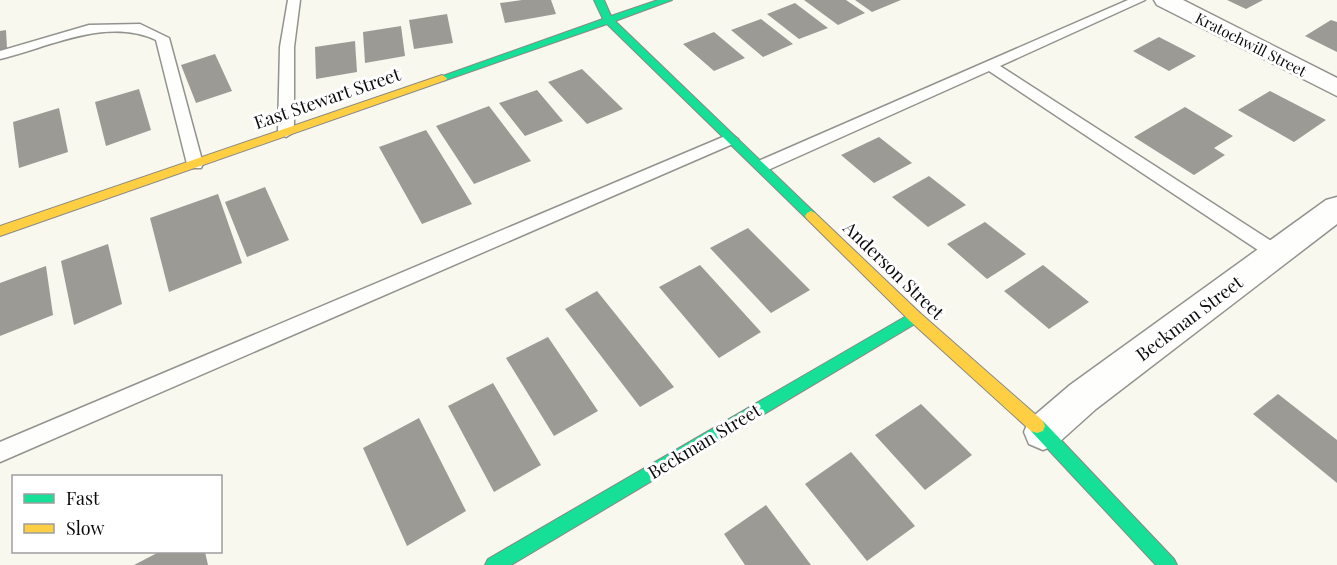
<svg xmlns="http://www.w3.org/2000/svg" width="1337" height="565" font-family="'Playfair Display',serif">
<rect width="100%" height="100%" fill="#f9f8ef"/>
<g fill="#9c9a95">
<polygon points="522,0 551,0 556,14 505,23 500,3"/>
<polygon points="804,0 846,0 865,13 838,25"/>
<polygon points="855,0 901,0 872,12"/>
<polygon points="1227,0 1263,0 1246,9"/>
<polygon points="795,3 828,28 799,39 767,14"/>
<polygon points="447,14 453,43 414,49 409,20"/>
<polygon points="761,19 793,44 763,57 731,30"/>
<polygon points="1331,20 1337,22 1337,52 1305,36"/>
<polygon points="401,26 405,56 365,63 363,32"/>
<polygon points="6,30 7,48 0,50 0,31"/>
<polygon points="714,32 745,58 714,71 683,44"/>
<polygon points="1159,37 1196,56 1169,71 1133,51"/>
<polygon points="355,41 357,72 316,79 315,47"/>
<polygon points="215,54 232,91 196,103 181,65"/>
<polygon points="582,69 623,109 587,124 548,82"/>
<polygon points="139,89 151,130 106,146 95,102"/>
<polygon points="537,90 563,121 525,136 499,103"/>
<polygon points="1270,91 1326,120 1294,142 1238,110"/>
<polygon points="489,106 531,161 474,184 436,126"/>
<polygon points="1185,107 1233,136 1214,148 1225,155 1194,175 1134,137"/>
<polygon points="59,108 68,152 19,168 13,122"/>
<polygon points="426,130 472,204 422,224 379,147"/>
<polygon points="879,137 912,163 874,183 841,155"/>
<polygon points="929,176 966,205 928,227 892,197"/>
<polygon points="265,187 289,240 247,257 225,202"/>
<polygon points="218,194 242,263 169,292 150,218"/>
<polygon points="985,222 1026,254 987,279 947,244"/>
<polygon points="748,228 810,290 771,313 710,248"/>
<polygon points="108,244 122,304 74,325 61,261"/>
<polygon points="700,265 761,332 719,358 659,287"/>
<polygon points="1043,265 1089,302 1049,329 1004,291"/>
<polygon points="46,266 53,315 0,336 0,283"/>
<polygon points="597,291 674,387 640,407 565,309"/>
<polygon points="548,337 598,411 554,436 506,358"/>
<polygon points="493,383 541,465 494,492 448,406"/>
<polygon points="1278,394 1337,440 1337,483 1253,414"/>
<polygon points="921,404 972,455 925,490 875,435"/>
<polygon points="419,418 466,511 407,546 363,448"/>
<polygon points="851,452 915,526 867,561 805,484"/>
<polygon points="766,505 811,565 745,565 724,534"/>
<polygon points="159,552 205,552 208,565 134,565"/>
</g>
<g fill="none" stroke-linecap="round" stroke-linejoin="round">
<defs>
<g id="lane">
<polygon points="288,0 300,0 294,47 294,132 286,137 278,132 280,47"/>
<polygon points="1128,0 1145,0 1000,66 1282,248 1285,253 1282,258 1270,258 989,71 768,170 762,171 754,166 756,162"/>
<path d="M140,24L169,38L203,164L201,168H189L187,164L156,40C106,17 50,47 0,59V51L89,25Z"/>
<polygon points="730,134 738,139 735,143 0,462 0,442"/>
</g>
<g id="street">
<polygon points="1154,0 1183,0 1337,78 1337,96 1157,5"/>
<polygon points="1337,197 1337,224 1096,409 1057,444 1043,450 1029,444 1024,432 1029,420 1070,385 1326,200"/>
</g>
<g id="fast">
<polygon points="594,0 604,0 611,16 658,0 672,0 615,21 815,213 817,216 815,219 807,219 607,24 446,80 442,81 437,78 603,19"/>
<polygon points="915,311 920,313 922,317 920,321 511,565 485,565 488,559"/>
<polygon points="1037,419 1043,421 1174,559 1177,565 1156,565 1031,431 1029,426 1031,421"/>
</g>
<g id="slow">
<polygon points="442,75 447,78 446,80 0,236 0,226"/>
<polygon points="811,211 815,213 920,313 1043,421 1045,426 1043,431 1037,433 1031,431 910,321 807,219 805,216 807,213"/>
</g>
</defs>
<use href="#lane" stroke="#92928e" stroke-width="3"/>
<use href="#street" stroke="#92928e" stroke-width="3"/>
<use href="#fast" stroke="#898884" stroke-width="2"/>
<use href="#slow" stroke="#898884" stroke-width="2"/>
<use href="#lane" fill="#fefefd" fill-rule="evenodd"/>
<use href="#street" fill="#fefefd" fill-rule="evenodd"/>
<use href="#fast" fill="#16e098" fill-rule="evenodd"/>
<use href="#slow" fill="#ffcf43" fill-rule="evenodd"/>
</g>
<g text-anchor="middle" dominant-baseline="central" stroke-width="6" stroke-linejoin="round" paint-order="stroke">
<g font-size="15" fill="#0b0b0b" stroke="#fff">
<text transform="translate(1251 44) rotate(27)">Kratochwill Street</text>
</g>
<g font-size="18" fill="#0b0b0b" stroke="#fff">
<text transform="translate(327 98) rotate(-19)">East Stewart Street</text>
<text transform="translate(894 270) rotate(44)">Anderson Street</text>
<text transform="translate(1189 318) rotate(-37)">Beckman Street</text>
<text transform="translate(704 441) rotate(-31)">Beckman Street</text>
</g>
</g>
<rect x="12" y="475" width="210" height="78" fill="#ffffff" stroke="#9d9d9d" stroke-width="1.5"/>
<rect x="24" y="494" width="30" height="9" fill="#16e098" stroke="#9d9d9d" stroke-width="1.5"/>
<text x="66" y="505" font-size="18" fill="#0b0b0b">Fast</text>
<rect x="24" y="524" width="30" height="9" fill="#ffcf43" stroke="#9d9d9d" stroke-width="1.5"/>
<text x="66" y="535" font-size="18" fill="#0b0b0b">Slow</text>
</svg>
